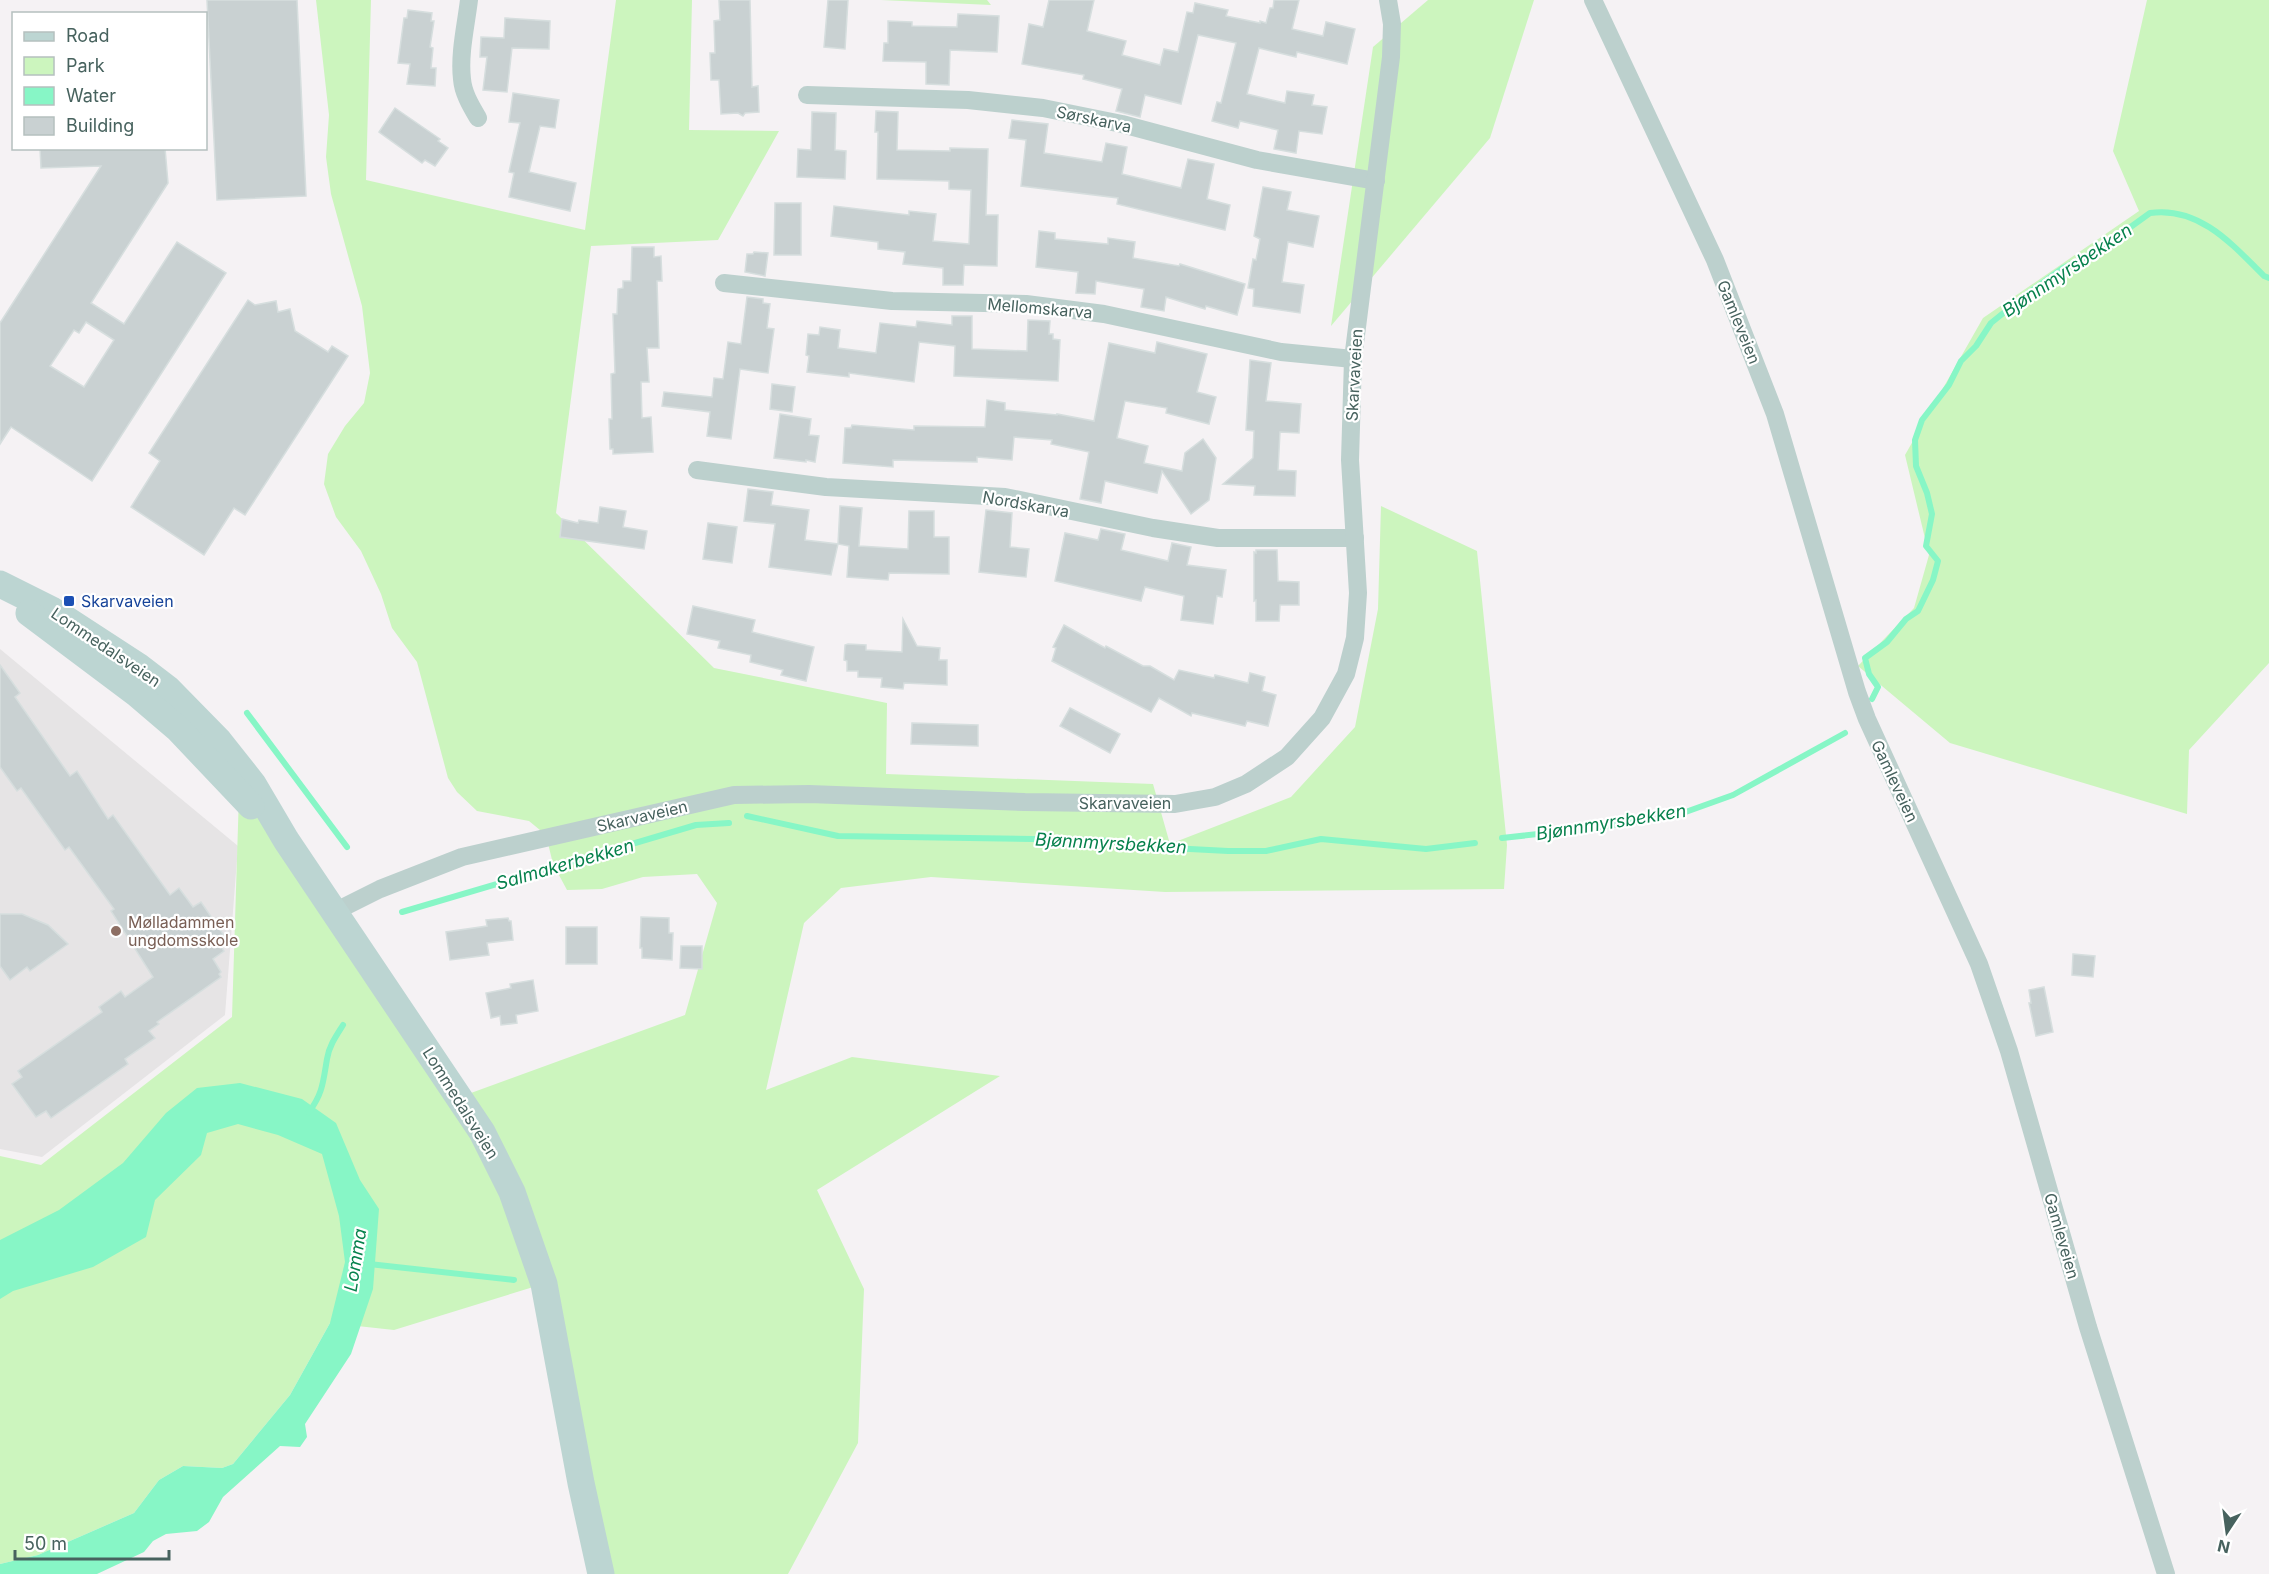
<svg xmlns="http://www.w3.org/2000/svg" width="2269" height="1574" font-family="Inter,sans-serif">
<rect width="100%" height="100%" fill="#f5f2f4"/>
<polygon fill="#e6e4e5" points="0,649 238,846 225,1015 42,1157 0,1149"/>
<g fill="#ccf5be">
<polygon points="316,0 371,0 366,180 585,230 616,0 692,0 689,130 779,131 718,240 591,246 556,513 714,668 887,703 886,774 1153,784 1170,844 1291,797 1355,727 1378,609 1381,506 1477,551 1507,845 1504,889 1165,892 931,877 841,888 804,923 766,1090 852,1057 1000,1076 817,1190 864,1289 858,1443 788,1574 603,1574 543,1284 394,1330 330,1323 290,1395 233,1464 222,1468 183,1466 159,1480 134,1513 38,1555 0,1564 0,1156 41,1165 232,1017 239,794 330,906 460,1097 685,1015 717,903 697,874 643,877 602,889 567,890 553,864 546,835 529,821 477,811 457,792 448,778 417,662 392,628 381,594 361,551 336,517 324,484 328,454 345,426 364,403 370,373 362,306 331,194 326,157 329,115"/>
<polygon points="881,0 987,0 991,5"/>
<polygon points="1428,0 1534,0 1490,138 1331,326 1373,47"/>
<polygon points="2147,0 2269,0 2269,663 2189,750 2187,814 1950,743 1858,666 1914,608 1929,555 1905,455 1983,318 2139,211 2113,151"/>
</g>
<polygon fill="#87f6c6" points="240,1083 302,1099 336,1123 360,1180 379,1209 373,1289 351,1354 305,1424 307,1437 300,1447 280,1446 223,1497 209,1522 197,1531 166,1534 153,1541 144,1552 97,1574 0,1574 0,1564 38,1555 134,1513 159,1480 183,1466 222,1468 233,1464 290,1395 330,1323 345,1262 339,1216 322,1154 278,1135 238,1124 207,1133 201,1155 155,1200 146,1237 93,1267 13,1291 0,1299 0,1240 59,1210 123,1163 166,1113 197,1088"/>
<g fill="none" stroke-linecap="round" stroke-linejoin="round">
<g stroke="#87f6c6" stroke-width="6">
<path d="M1872,699L1878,687L1869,674L1865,658L1887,642L1906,619L1918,611L1933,580L1938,561L1926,546L1932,514L1927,493L1916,466L1915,440L1922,420L1949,385L1961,361L1976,346L1991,323L2027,294L2063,268L2096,252L2150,213C2199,206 2232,244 2264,276L2269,278"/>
<polyline points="247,713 347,847"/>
<polyline points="747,816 838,836 1098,840 1171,848 1228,851 1266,851 1321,839 1426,849 1475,843"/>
<polyline points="1502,838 1603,827 1680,814 1733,795 1845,733"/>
<polyline points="402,912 696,825 729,823"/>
<path d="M309,1112C323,1093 323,1082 327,1059C329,1046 336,1036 343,1025"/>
<polyline points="369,1264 514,1280"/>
</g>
</g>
<g fill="#c9d1d2" stroke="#d6dede" stroke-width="1.5" fill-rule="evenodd">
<polygon points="207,0 297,0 306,196 217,200"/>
<polygon points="719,0 750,0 752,87 758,86 759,112 745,113 743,116 738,113 721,114 719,80 711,80 710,53 715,53 714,21 720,20"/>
<polygon points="828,0 848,0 845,49 824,47"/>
<polygon points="1049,0 1094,0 1087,31 1126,41 1122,55 1160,65 1164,49 1178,52 1187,12 1193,13 1195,3 1228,10 1226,16 1260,23 1260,21 1266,23 1270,8 1273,8 1274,0 1299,0 1292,29 1323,36 1326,22 1355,29 1347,64 1297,52 1296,57 1259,48 1247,94 1285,103 1287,91 1314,95 1312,105 1327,107 1322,134 1299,131 1296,153 1274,149 1278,130 1240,121 1238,128 1212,121 1217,102 1221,103 1236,43 1198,35 1181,104 1145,95 1140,117 1116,111 1122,89 1083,79 1084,75 1022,64 1029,24 1043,27"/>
<polygon points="408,10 432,13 431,21 434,21 430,47 433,48 431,68 436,68 435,86 407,84 410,64 398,63 404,18 407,18"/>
<polygon points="958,14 999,16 997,52 950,50 949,85 926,84 926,62 883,61 884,43 888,43 888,21 912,22 912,26 957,27"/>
<polygon points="505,18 550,21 549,49 512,48 507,92 483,90 487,57 480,57 481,37 504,38"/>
<polygon points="513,93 559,100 555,128 540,126 529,172 576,183 570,211 509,197 514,173 509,172 520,123 509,122"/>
<polygon points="395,108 440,139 438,141 448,148 435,166 425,160 422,163 379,132"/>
<polygon points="876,111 898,112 897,150 950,151 950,148 988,149 986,215 998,215 997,266 964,265 963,285 943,285 943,268 903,264 905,252 878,249 878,242 831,236 834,206 909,215 909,211 936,214 933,241 969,244 971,190 949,189 949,181 877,179 878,132 875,132"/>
<polygon points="812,112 836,113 835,150 846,151 845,179 797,177 798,149 811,150"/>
<polygon points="1012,120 1048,124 1044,153 1102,162 1106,143 1127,147 1122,174 1181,188 1188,159 1214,164 1207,199 1230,205 1225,230 1117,204 1118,198 1021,186 1026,140 1009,138"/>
<path d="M40,148H165L168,183L91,303L124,324L177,242L226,273L92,481L11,427L0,444V323L101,166L41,168ZM86,322L114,340L84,387L50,366L74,330L79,333Z"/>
<polygon points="1263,187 1291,192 1287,210 1319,216 1313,247 1288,242 1282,282 1304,285 1300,313 1253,306 1254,289 1248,288 1253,259 1256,260 1260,239 1254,236"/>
<polygon points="775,203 801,203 801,255 774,255"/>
<polygon points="1039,231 1055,233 1055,239 1108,244 1108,238 1135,242 1133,258 1179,266 1180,264 1245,284 1237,315 1206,306 1205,309 1166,297 1164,311 1141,307 1144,289 1096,281 1095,294 1076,293 1078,272 1036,267"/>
<polygon points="632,247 654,247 654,257 661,256 662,281 657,281 659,348 647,348 649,382 641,382 642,418 651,417 653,452 613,454 613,449 610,449 609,419 612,419 611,374 615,373 613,314 617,314 618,289 623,288 623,281 631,281"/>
<polygon points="754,252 768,253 765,276 745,272 747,254 753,254"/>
<polygon points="747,297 763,299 763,303 770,304 767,328 774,329 768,373 740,369 731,439 707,436 710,412 662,406 664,392 712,397 714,378 723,379 728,342 741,344"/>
<polygon points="248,300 255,305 276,301 278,312 290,309 295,331 328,352 332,346 348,356 245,515 234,508 204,555 131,507 160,461 149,453"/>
<polygon points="952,316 972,316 972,349 1027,351 1028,320 1050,321 1049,334 1053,334 1053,339 1060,340 1058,381 954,376 955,346 919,342 914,382 849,373 849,377 807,372 809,356 806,355 808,334 819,335 820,327 840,330 838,348 876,353 880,323 916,327 917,321 952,325"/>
<polygon points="1157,342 1207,354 1197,392 1216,397 1209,424 1166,413 1167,408 1125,401 1117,438 1148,446 1144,463 1182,471 1185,453 1203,439 1216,458 1209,500 1191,514 1162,471 1157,493 1105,481 1101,503 1080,499 1089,452 1051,444 1052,440 1014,437 1012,460 977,457 977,462 893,460 893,467 843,463 845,428 851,428 852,425 914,430 914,426 985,427 987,400 1005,403 1005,410 1057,415 1057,414 1094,421 1109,343 1155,353"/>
<polygon points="1250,360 1271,363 1266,401 1301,404 1299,433 1280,432 1278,470 1296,471 1295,496 1254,495 1255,486 1223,484 1253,458 1254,431 1246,430"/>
<polygon points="772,384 795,387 792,412 770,409"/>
<polygon points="780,414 811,419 809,435 819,436 815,462 806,460 806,462 774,458"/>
<polygon points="748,489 773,492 771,505 809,510 805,540 838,544 831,575 769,567 775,524 744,521"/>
<polygon points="840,506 862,508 859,546 908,549 909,511 934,511 934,537 949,537 949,574 889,573 888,580 847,577 849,546 838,544"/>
<polygon points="600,507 626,511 623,527 647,531 644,549 560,537 562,519 578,523 579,520 598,523"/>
<polygon points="986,510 1012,513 1010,547 1029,549 1026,577 979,572"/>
<polygon points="708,523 737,527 732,563 703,559"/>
<polygon points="1101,529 1125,534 1121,550 1168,561 1172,543 1191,547 1187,565 1226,570 1222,597 1217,596 1213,624 1181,620 1184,596 1145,587 1141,601 1055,581 1065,533 1098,540"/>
<polygon points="1256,550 1277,550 1278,581 1299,582 1299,605 1280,605 1279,621 1256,621 1256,600 1254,601 1254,552 1256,553"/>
<polygon points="693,606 755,620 752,632 814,647 806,681 781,675 783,670 750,662 751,655 718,648 720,641 687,634"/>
<polygon points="903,619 917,646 940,648 939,660 947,660 947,685 904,683 903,689 881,687 882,678 858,677 858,671 847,671 847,661 844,660 845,645 848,644 866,645 866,650 902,652"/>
<polygon points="1064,625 1105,648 1106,646 1143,666 1150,666 1174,680 1179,670 1214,678 1215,675 1248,683 1250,673 1265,677 1262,691 1276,695 1268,726 1247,721 1245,726 1192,713 1191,716 1159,698 1151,712 1052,661 1056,648 1053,647"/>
<polygon points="0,665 20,693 15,697 70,776 77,771 108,819 113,815 170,895 179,888 193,907 201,902 223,934 216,939 224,951 213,959 221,972 219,974 221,977 157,1022 159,1024 149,1031 155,1038 125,1059 128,1064 51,1118 46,1111 36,1117 12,1084 22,1077 18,1071 102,1012 99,1007 121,991 125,997 153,977 111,911 114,909 69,847 65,850 21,788 17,791 0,767"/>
<polygon points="1070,708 1120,734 1110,753 1060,726"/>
<polygon points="912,723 978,725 978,746 911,744"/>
<polygon points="0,914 22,914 48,925 68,944 30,971 27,967 10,980 0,966"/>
<polygon points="641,917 669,918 669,933 673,933 672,960 642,958 642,948 640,948"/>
<polygon points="508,918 509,921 511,921 513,940 487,943 489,955 450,960 446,932 487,926 486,920"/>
<rect x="566" y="927" width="31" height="37"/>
<polygon points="681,946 702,946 702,969 680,968"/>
<polygon points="2073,954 2095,956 2093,977 2072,975"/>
<polygon points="533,980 538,1011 516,1015 517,1023 501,1025 500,1016 491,1018 486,993 511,988 510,984"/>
<polygon points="2044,987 2053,1032 2036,1036 2029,1003 2031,1003 2029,990"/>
</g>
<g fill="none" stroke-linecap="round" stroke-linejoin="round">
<g stroke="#bcd0cd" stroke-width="18">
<path d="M469,0C466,25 459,54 462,79C463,93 471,106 478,118"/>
<polyline points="1593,0 1715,260 1775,414 1857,692 1867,719 1979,964 2009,1051 2088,1327 2166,1574"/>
<polyline points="807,95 968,100 1043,108 1122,124 1257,160 1376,181"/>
<polyline points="724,283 892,301 1026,304 1104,314 1281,352 1353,359"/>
<polyline points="697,470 826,487 1005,497 1153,528 1218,538 1355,538"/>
<polyline points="334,912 380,889 462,857 734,795 809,794 1025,802 1175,804 1215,797 1246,784 1287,757 1322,718 1346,674 1355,638 1358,593 1350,460 1353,359 1391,57 1392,24 1388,0"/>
</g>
<g stroke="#bcd5d2" stroke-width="27">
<polyline points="0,584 52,610 138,666 168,689 219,741 253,784 286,840 482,1132 512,1192 544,1284 581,1483 601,1574"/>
<polyline points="29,613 137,694 178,729 251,806"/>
</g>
</g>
<rect fill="#1a4fb4" stroke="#fff" stroke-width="2" x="63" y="595" width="12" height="12" rx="3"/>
<circle fill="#8d6e63" stroke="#fff" stroke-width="2" cx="116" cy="931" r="6"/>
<g text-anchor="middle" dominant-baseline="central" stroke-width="4.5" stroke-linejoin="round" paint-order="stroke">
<g font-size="16" fill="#47625e" stroke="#fff">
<text transform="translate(1094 119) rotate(12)">Sørskarva</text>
<text transform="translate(1040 308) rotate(5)">Mellomskarva</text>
<text transform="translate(1739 322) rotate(68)">Gamleveien</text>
<text transform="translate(1354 375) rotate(-87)">Skarvaveien</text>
<text transform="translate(1026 504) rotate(10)">Nordskarva</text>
<text transform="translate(106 647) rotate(34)">Lommedalsveien</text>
<text transform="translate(1895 781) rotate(65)">Gamleveien</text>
<text x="1125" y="803">Skarvaveien</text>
<text transform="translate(642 816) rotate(-13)">Skarvaveien</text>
<text transform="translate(461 1103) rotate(58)">Lommedalsveien</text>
<text transform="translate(2062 1236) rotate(74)">Gamleveien</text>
</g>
<g font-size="16" fill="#164399" stroke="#fff" text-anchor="start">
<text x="81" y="601">Skarvaveien</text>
</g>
<g font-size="16" fill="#785e54" stroke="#fff" text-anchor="start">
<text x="128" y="922">Mølladammen<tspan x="128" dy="18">ungdomsskole</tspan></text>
</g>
<g font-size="18" font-style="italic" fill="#06814c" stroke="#fff">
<text transform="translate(2067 270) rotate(-34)">Bjønnmyrsbekken</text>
<text transform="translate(1611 822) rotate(-9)">Bjønnmyrsbekken</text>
<text transform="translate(1111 843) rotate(3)">Bjønnmyrsbekken</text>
<text transform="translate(565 864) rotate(-16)">Salmakerbekken</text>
<text transform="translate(355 1260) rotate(-81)">Lomma</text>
</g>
</g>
<rect x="12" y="12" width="195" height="138" fill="#ffffff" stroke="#b5c0bf" stroke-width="1.5"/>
<rect x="24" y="32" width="30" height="9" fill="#bcd5d2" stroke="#b5c0bf" stroke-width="1.5"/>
<text x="66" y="42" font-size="18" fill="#47625e">Road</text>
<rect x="24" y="57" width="30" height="18" fill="#ccf5be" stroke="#b5c0bf" stroke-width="1.5"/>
<text x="66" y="72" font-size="18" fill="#47625e">Park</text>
<rect x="24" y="87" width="30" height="18" fill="#87f6c6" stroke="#b5c0bf" stroke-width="1.5"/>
<text x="66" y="102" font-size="18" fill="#47625e">Water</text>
<rect x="24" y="117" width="30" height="18" fill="#c9d1d2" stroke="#b5c0bf" stroke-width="1.5"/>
<text x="66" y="132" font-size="18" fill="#47625e">Building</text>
<g transform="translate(2227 1532) rotate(193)" stroke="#ffffff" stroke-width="4.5" paint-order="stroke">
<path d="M0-4.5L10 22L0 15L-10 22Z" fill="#47625e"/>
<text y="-9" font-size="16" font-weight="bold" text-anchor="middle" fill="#47625e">N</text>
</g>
<path d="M15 1550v9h154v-9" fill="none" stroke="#47625e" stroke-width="3"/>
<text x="24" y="1550" font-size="18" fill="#47625e" stroke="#ffffff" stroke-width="4.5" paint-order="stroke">50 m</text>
</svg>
